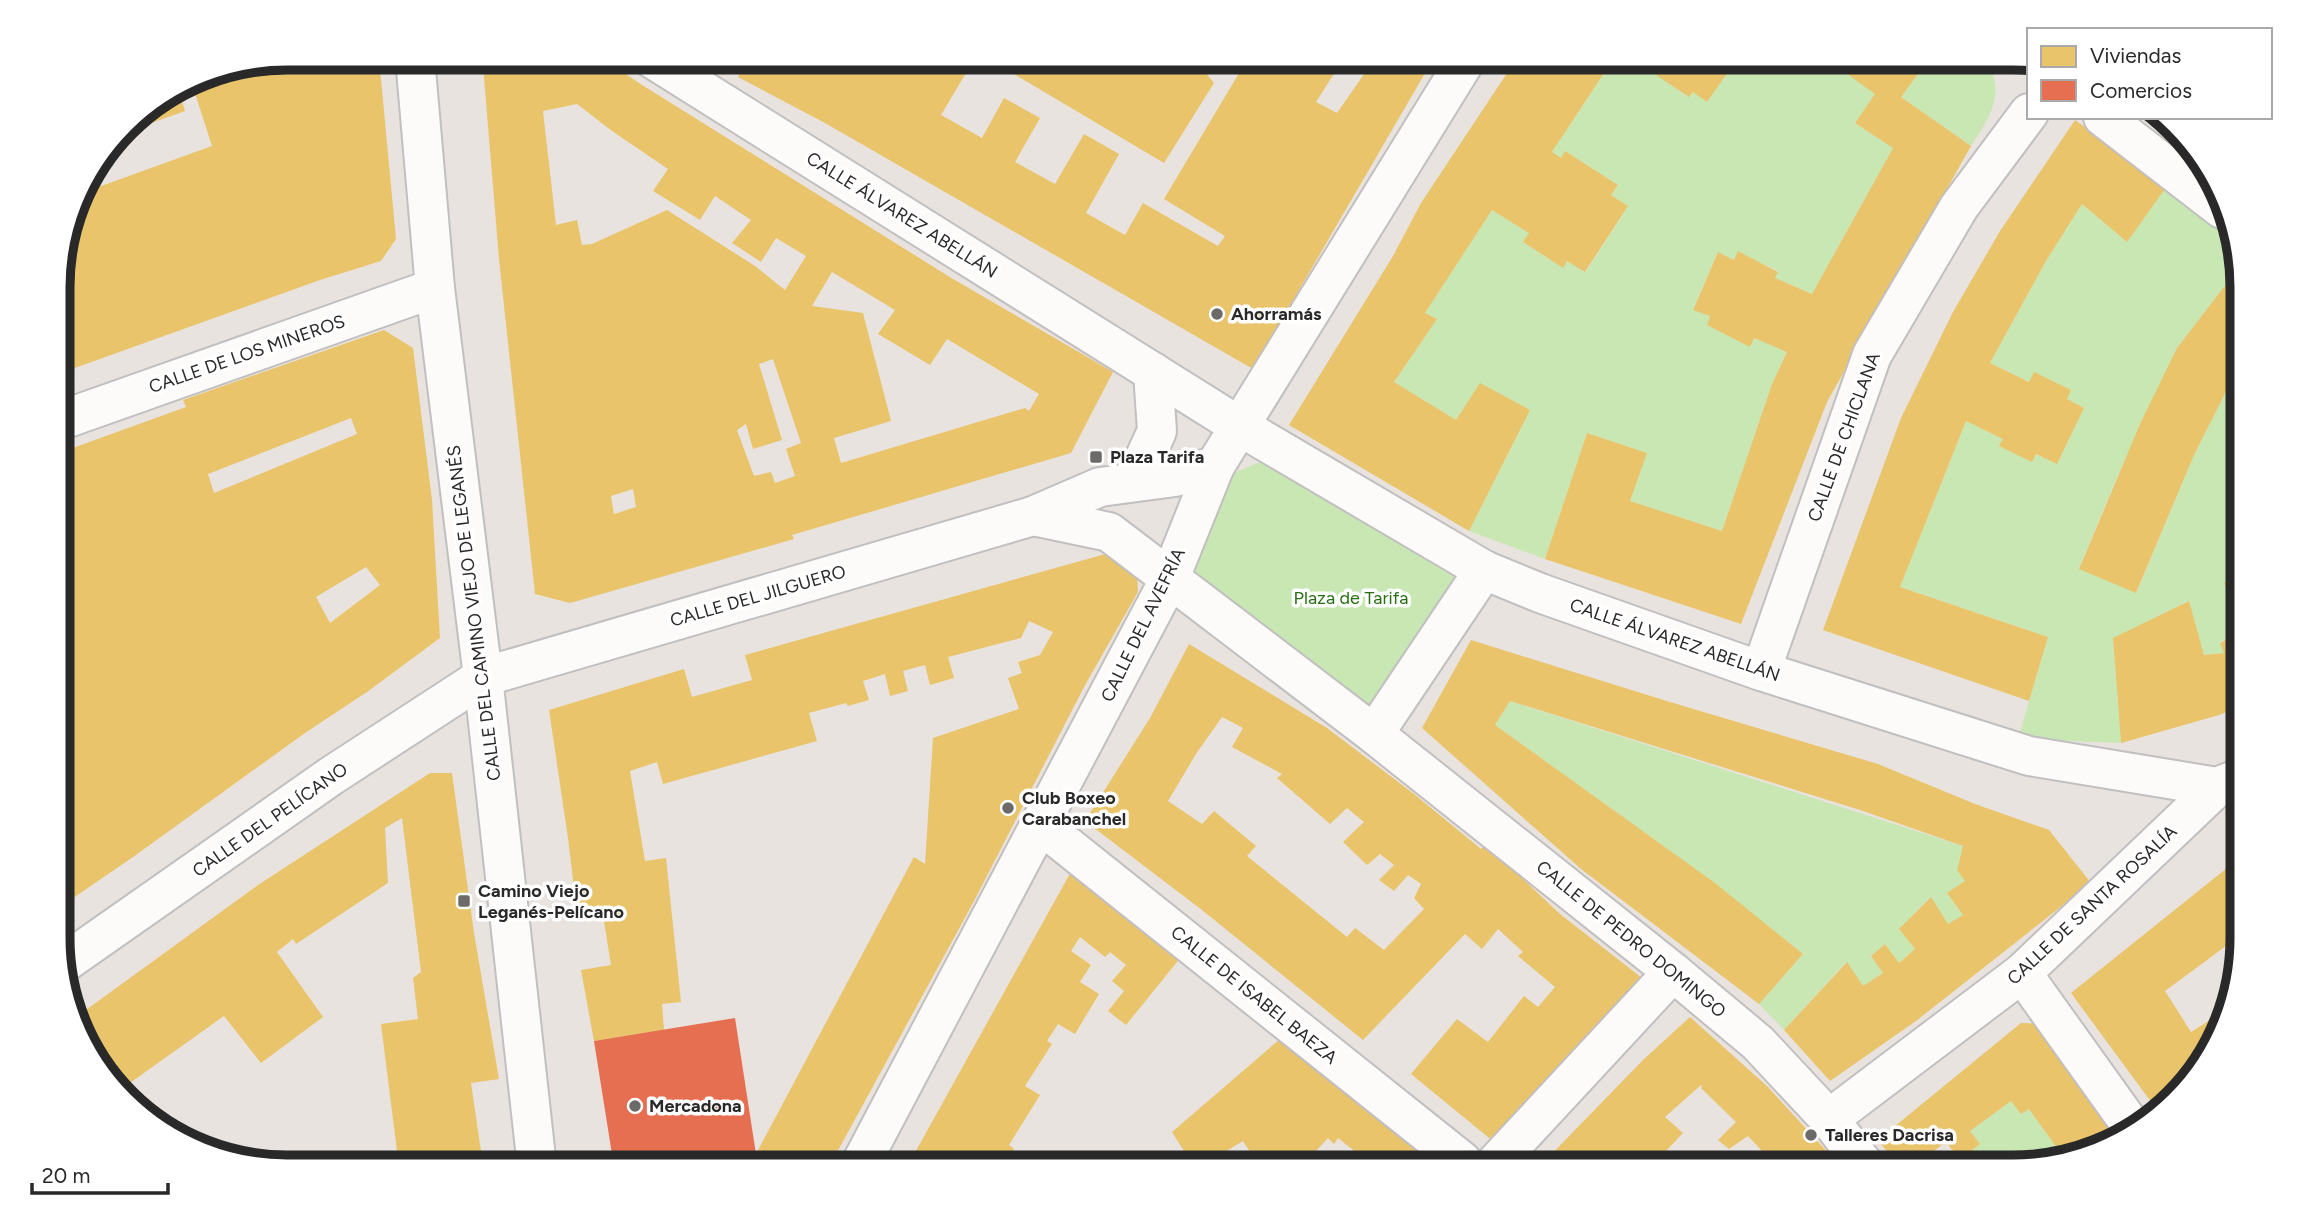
<svg xmlns="http://www.w3.org/2000/svg" width="2300" height="1225" font-family="Figtree,sans-serif">
<rect width="100%" height="100%" fill="#e8e3de"/>
<g fill="#c9e7b3">
<polygon points="1614,58 1652,58 1663,65 1657,75 1688,97 1693,92 1707,102 1738,58 1847,58 1840,68 1875,94 1855,123 1893,148 1812,294 1775,278 1778,271 1738,252 1734,260 1718,252 1693,309 1710,316 1707,325 1750,346 1754,338 1787,352 1772,384 1722,531 1630,501 1646,453 1587,433 1545,559 1469,531 1530,410 1480,384 1456,420 1394,382 1436,319 1425,313 1492,210 1529,233 1524,243 1562,267 1567,261 1586,272 1628,206 1611,195 1618,185 1566,152 1561,158 1552,152"/>
<path d="M1930,58H1986C2006,94 1991,115 1971,146L1901,97Z"/>
<polygon points="2175,173 2222,208 2240,257 2240,266 2177,348 2117,477 2079,568 2137,592 2194,455 2237,370 2241,374 2241,575 2224,583 2241,625 2241,631 2220,642 2224,653 2204,655 2188,601 2113,639 2121,743 2018,739 2048,637 1900,587 1966,421 2057,464 2084,408 1990,363 2046,261 2082,204 2127,242"/>
<polygon points="1267,459 1463,569 1375,718 1183,573 1227,476"/>
<polygon points="1510,701 1963,846 1957,870 1965,881 1947,893 1963,915 1948,924 1930,897 1900,929 1915,949 1899,963 1885,944 1871,956 1883,973 1863,986 1846,962 1784,1030 1759,1004 1803,954 1714,883 1495,725"/>
<polygon points="2011,1101 2021,1114 2029,1109 2062,1155 2028,1167 1984,1167 1972,1150 1980,1144 1970,1131"/>
</g>
<g fill="#e9c46a" fill-rule="evenodd">
<polygon points="287,58 379,58 396,239 381,261 320,280 58,374 58,301 67,298 58,277 58,272 79,194 212,146 191,81 200,75"/>
<path d="M528,58H602L642,85L953,279L1113,372L1071,453L792,535L794,539L570,603L535,594L499,259L483,66ZM577,104L612,131L668,169L653,191L700,220L715,196L751,220L732,243L761,262L776,238L806,256L785,290L755,266L667,210L592,244L582,245L577,220L556,225L543,111ZM832,272L895,310L878,334L930,365L947,339L1039,394L1029,411L1025,408L841,463L834,438L891,421L863,313L812,306ZM773,359L801,443L786,449L795,476L775,483L771,472L754,476L737,430L746,424L753,449L782,440L759,364ZM633,489L636,507L614,514L611,496Z"/>
<polygon points="731,58 963,58 972,63 941,115 982,138 1004,98 1040,118 1015,162 1055,184 1084,134 1119,154 1086,213 1125,235 1143,203 1218,246 1225,236 1164,199 1248,58 1344,58 1316,102 1337,113 1369,67 1353,58 1424,58 1431,63 1253,369 825,123 738,77 744,66"/>
<polygon points="987,58 1194,58 1214,83 1164,163"/>
<polygon points="1517,58 1614,58 1552,152 1561,158 1565,151 1618,185 1611,195 1628,206 1585,272 1567,261 1563,268 1523,242 1529,233 1492,210 1425,313 1437,319 1394,382 1456,420 1480,383 1530,410 1469,531 1289,425 1393,256 1421,203"/>
<polygon points="1652,58 1738,58 1707,102 1693,92 1689,97 1656,75 1663,65"/>
<polygon points="1847,58 1930,58 1901,97 1971,146 1827,402 1741,624 1545,559 1587,433 1647,453 1630,501 1722,531 1772,384 1787,352 1754,338 1750,347 1707,325 1710,316 1693,310 1718,252 1734,260 1738,251 1778,272 1775,278 1812,294 1893,148 1855,123 1875,94 1839,68"/>
<polygon points="178,89 185,111 143,126 138,113"/>
<polygon points="2075,120 2167,186 2127,242 2082,204 2046,261 1990,363 2029,382 2034,372 2071,390 2067,399 2084,408 2057,464 2036,454 2032,462 1999,446 2003,439 1966,421 1900,587 2048,637 2029,701 1823,630 1901,418 1953,312 2000,231"/>
<polygon points="2240,266 2241,374 2237,370 2194,455 2136,593 2079,569 2140,424 2177,348"/>
<path d="M384,330L413,348L432,500L440,638L367,692L305,733L133,857L60,907L59,453L186,407L183,400ZM351,418L357,434L214,493L208,474ZM366,567L380,585L330,623L316,597Z"/>
<polygon points="1109,553 1137,574 1138,592 1084,687 973,903 829,1167 781,1167 756,1154 914,857 925,864 933,738 1019,709 1008,678 1022,673 1018,662 1040,655 1053,632 1029,621 1021,638 948,657 954,678 930,685 925,665 903,671 908,691 890,696 885,674 863,681 869,700 848,706 846,703 809,713 817,741 663,784 657,762 630,771 645,861 666,858 681,1002 662,1004 664,1030 594,1041 581,970 611,965 602,909 577,913 568,838 549,710 684,669 692,697 752,680 745,655"/>
<polygon points="2241,575 2241,624 2224,583"/>
<polygon points="2189,601 2204,655 2224,653 2220,643 2241,631 2242,706 2219,715 2121,743 2113,638"/>
<polygon points="1471,640 1670,702 1878,764 1975,804 2049,830 2091,883 1916,1021 1830,1081 1784,1030 1847,962 1863,986 1883,973 1871,956 1885,944 1899,963 1915,949 1899,929 1931,897 1948,924 1963,915 1947,893 1965,881 1957,870 1963,846 1860,810 1510,701 1495,725 1715,883 1803,954 1759,1004 1581,869 1422,728"/>
<path d="M1189,644L1327,728L1414,794L1481,849L1486,844L1560,914L1642,978L1494,1142L1411,1074L1457,1019L1488,1042L1524,996L1538,1007L1555,987L1518,956L1523,952L1498,929L1482,949L1465,934L1363,1040L1202,910L1085,821L1150,718ZM1222,717L1243,728L1232,747L1282,774L1277,778L1330,824L1347,808L1364,822L1343,842L1367,865L1380,854L1394,865L1379,880L1394,891L1408,875L1421,884L1414,898L1424,909L1384,950L1355,928L1347,937L1247,856L1256,846L1214,811L1202,824L1168,801L1196,754Z"/>
<polygon points="430,773 452,773 474,933 499,1079 471,1083 483,1165 513,1161 514,1167 399,1167 381,1024 418,1019 413,978 421,972 402,818 385,828 388,883 296,944 293,939 277,952 323,1017 261,1063 224,1016 120,1090 105,1077 79,1015 258,885"/>
<polygon points="2242,856 2242,938 2238,958 2230,943 2165,991 2191,1032 2210,1020 2219,1037 2218,1040 2212,1047 2196,1058 2199,1062 2157,1110 2071,993"/>
<polygon points="1072,870 1181,957 1126,1025 1108,1011 1124,991 1112,981 1126,965 1110,952 1105,957 1080,937 1071,951 1091,965 1080,982 1099,994 1075,1034 1058,1024 1047,1041 1052,1044 1025,1086 1040,1095 1009,1145 1014,1149 1004,1167 907,1167"/>
<polygon points="1690,1017 1768,1087 1841,1167 1739,1167 1762,1151 1748,1136 1729,1149 1718,1140 1736,1122 1701,1088 1702,1086 1701,1085 1665,1117 1683,1133 1651,1167 1539,1167 1644,1059"/>
<polygon points="2021,1023 2043,1024 2124,1134 2062,1155 2029,1109 2021,1114 2011,1101 1970,1131 1980,1144 1972,1150 1984,1167 1948,1167 1959,1159 1946,1142 1931,1153 1942,1167 1899,1167 1878,1140"/>
<polygon points="1280,1039 1433,1161 1432,1167 1354,1167 1367,1161 1338,1138 1334,1144 1328,1138 1304,1164 1310,1167 1260,1167 1243,1141 1200,1167 1194,1167 1172,1132"/>
<polygon points="1711,1157 1719,1167 1702,1167"/>
</g>
<polygon fill="#e76f51" points="735,1018 756,1154 781,1167 614,1167 594,1041"/>
<g fill="none" stroke-linecap="round" stroke-linejoin="round">
<defs>
<g id="minor">
<polyline points="651,58 1239,426 1484,570 1540,593 1761,671 2029,756 2217,787 2242,777"/>
<polyline points="2103,117 2222,209"/>
<polyline points="59,421 435,288"/>
<polyline points="1134,481 1157,431 1153,372"/>
<polyline points="1033,516 1109,532 1374,734 1673,972 1758,1043 1829,1119 1866,1167"/>
<polyline points="1761,671 1872,355 1959,207 2029,113"/>
<polyline points="1374,734 1484,570"/>
<polyline points="1041,825 1462,1161 1466,1167"/>
<polyline points="60,966 331,776 483,677 1033,516 1100,487 1175,477 1215,466"/>
<polyline points="2022,973 2135,1131"/>
<polyline points="1829,1119 2022,973 2217,787"/>
<polyline points="859,1167 1170,578 1215,466 1467,58"/>
<polyline points="1492,1167 1673,972"/>
</g>
<polyline id="tertiary" points="415,58 435,288 483,677 537,1167"/>
</defs>
<use href="#minor" stroke="#c1bfc0" stroke-width="42"/>
<use href="#tertiary" stroke="#c1bfc0" stroke-width="42"/>
<use href="#minor" stroke="#fcfbfa" stroke-width="38"/>
<use href="#tertiary" stroke="#fcfbfa" stroke-width="38"/>
</g>
<g fill="#6c6a68" stroke="#fff" stroke-width="2.5">
<circle cx="1217" cy="314" r="7"/>
<rect x="1089" y="450" width="14" height="14" rx="3.5"/>
<circle cx="1008" cy="808" r="7"/>
<rect x="457" y="894" width="14" height="14" rx="3.5"/>
<circle cx="635" cy="1106" r="7"/>
<circle cx="1811" cy="1135" r="7"/>
</g>
<g text-anchor="middle" dominant-baseline="central" stroke-width="7" stroke-linejoin="round" paint-order="stroke">
<g font-size="18" fill="#292929" stroke="#fff">
<text transform="translate(902 215) rotate(32)">CALLE ÁLVAREZ ABELLÁN</text>
<text transform="translate(247 354) rotate(-19)">CALLE DE LOS MINEROS</text>
<text transform="translate(1844 437) rotate(-70)">CALLE DE CHICLANA</text>
<text transform="translate(758 596) rotate(-16)">CALLE DEL JILGUERO</text>
<text transform="translate(474 613) rotate(-97)">CALLE DEL CAMINO VIEJO DE LEGANÉS</text>
<text transform="translate(1143 625) rotate(-64)">CALLE DEL AVEFRÍA</text>
<text transform="translate(1675 640) rotate(19)">CALLE ÁLVAREZ ABELLÁN</text>
<text transform="translate(270 820) rotate(-35)">CALLE DEL PELÍCANO</text>
<text transform="translate(2092 905) rotate(-43)">CALLE DE SANTA ROSALÍA</text>
<text transform="translate(1631 939) rotate(39)">CALLE DE PEDRO DOMINGO</text>
<text transform="translate(1254 995) rotate(39)">CALLE DE ISABEL BAEZA</text>
</g>
<g font-size="18" font-weight="bold" fill="#292929" stroke="#fff" text-anchor="start">
<text x="1231" y="314">Ahorramás</text>
<text x="1110" y="457">Plaza Tarifa</text>
<text x="1022" y="798">Club Boxeo<tspan x="1022" dy="21">Carabanchel</tspan></text>
<text x="478" y="891">Camino Viejo<tspan x="478" dy="21">Leganés-Pelícano</tspan></text>
<text x="649" y="1106">Mercadona</text>
<text x="1825" y="1135">Talleres Dacrisa</text>
</g>
<g font-size="18" fill="#276e12" stroke="#fff">
<text x="1351" y="598">Plaza de Tarifa</text>
</g>
</g>
<path d="M0 0H2300V1225H0ZM287 70H2013A217 217 0 0 1 2230 287V938A217 217 0 0 1 2013 1155H287A217 217 0 0 1 70 938V287A217 217 0 0 1 287 70Z" fill="#fff" fill-rule="evenodd"/>
<path fill="none" stroke="#292929" stroke-width="9" d="M287 70H2013A217 217 0 0 1 2230 287V938A217 217 0 0 1 2013 1155H287A217 217 0 0 1 70 938V287A217 217 0 0 1 287 70Z"/>
<rect x="2027" y="28" width="245" height="91" fill="#ffffff" stroke="#a9a9a9" stroke-width="2"/>
<rect x="2041" y="46" width="35" height="21" fill="#e9c46a" stroke="#a9a9a9" stroke-width="2"/>
<text x="2090" y="63" font-size="21" fill="#292929">Viviendas</text>
<rect x="2041" y="80" width="35" height="21" fill="#e76f51" stroke="#a9a9a9" stroke-width="2"/>
<text x="2090" y="98" font-size="21" fill="#292929">Comercios</text>
<path d="M32 1183v10h136v-10" fill="none" stroke="#292929" stroke-width="3.5"/>
<text x="42" y="1183" font-size="21" fill="#292929" stroke="#ffffff" stroke-width="5" paint-order="stroke">20 m</text>
</svg>
